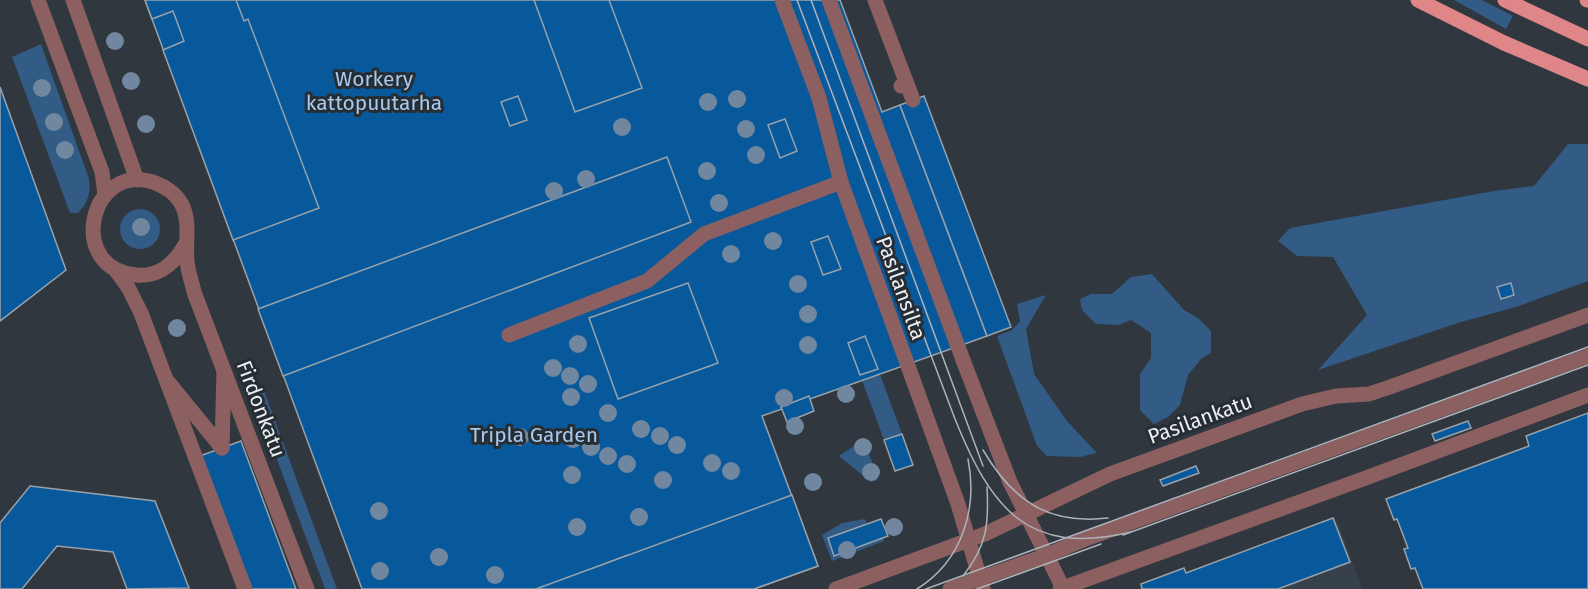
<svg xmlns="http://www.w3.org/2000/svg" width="1588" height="589" font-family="'Fira Sans',sans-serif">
<rect width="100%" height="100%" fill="#30373e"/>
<polygon fill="#36414c" points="1336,517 1362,589 1142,589"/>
<g fill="#325b85">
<polygon points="1454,0 1482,0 1513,16 1506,29"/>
<path d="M41,44L89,179C91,192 88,203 78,213H70L12,57Z"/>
<polygon points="1568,144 1588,144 1588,281 1516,307 1461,322 1318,370 1367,315 1333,257 1297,256 1278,241 1290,228 1494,191 1534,186"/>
<circle cx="140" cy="229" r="20"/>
<polygon points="1152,274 1184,310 1198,318 1211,331 1211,353 1201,359 1188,375 1180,405 1168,417 1154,424 1140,410 1140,374 1151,358 1151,333 1131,320 1119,325 1096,324 1082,310 1080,299 1091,294 1112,294 1131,277"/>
<polygon points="1046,295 1026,329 1034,374 1067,421 1097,453 1080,457 1047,456 1037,446 997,336 1012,330 1020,321 1017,304"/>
<polygon points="878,369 902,434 884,440 860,375"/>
<polygon points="263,388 337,589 325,589 252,392"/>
<polygon points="863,440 878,476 877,480 871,482 840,457 840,455"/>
<polygon points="865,519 867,524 828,538 834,556 883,538 884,541 832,561 822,535 842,523"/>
</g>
<g fill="#07599c" stroke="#99a1a9" stroke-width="1.5">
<polygon points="145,0 840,0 882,112 900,105 987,336 762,416 818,566 754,589 641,589 628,555 549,585 550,589 362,589"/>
<polygon points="145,0 236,0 244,21 248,19 319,208 233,240 163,50 184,41 173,11 152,19"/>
<polygon points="534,0 609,0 642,88 575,112"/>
<polygon points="0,87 66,270 0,321"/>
<polygon points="518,96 527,120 510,126 501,102"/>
<polygon points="924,96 1011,327 987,336 900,105"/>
<polygon points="785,119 797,151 780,158 768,125"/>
<polygon points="667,157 691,222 283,376 258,309"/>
<polygon points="828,236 841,269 823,275 811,242"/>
<polygon points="688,283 718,363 618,399 589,318"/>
<polygon points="1511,283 1514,295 1501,299 1497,287"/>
<polygon points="865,336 878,369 860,375 848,343"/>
<polygon points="809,396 814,411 787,422 781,407"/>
<polygon points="1588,413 1588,589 1423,589 1415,568 1411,569 1404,549 1408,548 1397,519 1394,520 1386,499 1529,446 1526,436"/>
<polygon points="1468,421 1471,428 1435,441 1432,434"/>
<polygon points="902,434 913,465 895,471 884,440"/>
<polygon points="241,441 296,589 250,589 200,456"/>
<polygon points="1196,466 1199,473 1163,486 1160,480"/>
<polygon points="30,486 155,501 189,588 127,589 113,552 57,546 22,589 0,589 0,523"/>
<polygon points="792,495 818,566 754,589 536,589"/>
<polygon points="1333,518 1350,562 1278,589 1142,589 1141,584 1184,568 1186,573"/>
<polygon points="881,519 888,536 834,556 828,538"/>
</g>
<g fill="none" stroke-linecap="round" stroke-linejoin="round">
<g stroke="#8c6061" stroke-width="15">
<polyline points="901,86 907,84 913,100"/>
<polyline points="509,335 647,281 704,234 841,182"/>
<polyline points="169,383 222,448"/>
<polyline points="222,448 224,370"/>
</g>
<g stroke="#8c6061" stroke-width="15">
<polyline points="38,0 102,172 105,195"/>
<polyline points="73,0 137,180"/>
<polyline points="875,0 907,84"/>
<path d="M186,243C175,263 160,277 136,275C66,269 89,162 153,182C164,186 175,193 181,203C191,221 185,241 187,261C188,272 192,282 194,292L307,589"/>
<polyline points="115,269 128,287 141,313 245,589"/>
<polyline points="950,589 1047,555 1083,540 1588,356"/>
</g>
<g stroke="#8c6061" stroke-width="15">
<polyline points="782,0 819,98"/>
<polyline points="963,360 1010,482 1063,588"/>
<polyline points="912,377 958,504 983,589"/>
<polyline points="836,589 985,534 1110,474 1302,404 1336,396 1369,394 1390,387 1588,315"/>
<polyline points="1060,589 1363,479 1588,395"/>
</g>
<g stroke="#df8689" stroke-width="15">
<polyline points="1418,0 1504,43 1588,79"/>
<polyline points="1505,0 1588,39"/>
<polyline points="1587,0 1588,0"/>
</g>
<g stroke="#aeb3b9" stroke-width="1.5">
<path d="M797,0L955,419C991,508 1027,557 1131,532"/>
<polyline points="811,0 983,466"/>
<path d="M983,450C1013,501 1048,525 1108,518"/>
<polyline points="1123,535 1588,365"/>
<path d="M963,576C987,546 989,524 987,487"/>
<path d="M917,589C962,561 978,509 968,459"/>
<polyline points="926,589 1588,347"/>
<polyline points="977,589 1101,544"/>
</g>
<g stroke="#8c6061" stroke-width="15">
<polyline points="829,0 963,360"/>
<polyline points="819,98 841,182 912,377"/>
</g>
</g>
<g fill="#71879f">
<circle cx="115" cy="41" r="9"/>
<circle cx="131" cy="81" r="9"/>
<circle cx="42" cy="88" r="9"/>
<circle cx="737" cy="99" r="9"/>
<circle cx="708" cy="102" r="9"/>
<circle cx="54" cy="122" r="9"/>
<circle cx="146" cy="124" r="9"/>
<circle cx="622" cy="127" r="9"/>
<circle cx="746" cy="129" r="9"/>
<circle cx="65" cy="150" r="9"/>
<circle cx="756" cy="155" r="9"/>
<circle cx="707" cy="171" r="9"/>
<circle cx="586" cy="179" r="9"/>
<circle cx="554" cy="191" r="9"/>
<circle cx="719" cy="203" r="9"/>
<circle cx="141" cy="227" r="9"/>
<circle cx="773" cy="241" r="9"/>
<circle cx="731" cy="254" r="9"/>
<circle cx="798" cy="284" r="9"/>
<circle cx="808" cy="314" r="9"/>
<circle cx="177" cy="328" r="9"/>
<circle cx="578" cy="344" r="9"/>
<circle cx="808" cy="345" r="9"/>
<circle cx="553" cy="368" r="9"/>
<circle cx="570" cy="376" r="9"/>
<circle cx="588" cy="384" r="9"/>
<circle cx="846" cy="394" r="9"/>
<circle cx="571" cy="397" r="9"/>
<circle cx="784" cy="398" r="9"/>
<circle cx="608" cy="413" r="9"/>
<circle cx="795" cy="426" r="9"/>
<circle cx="641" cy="429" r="9"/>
<circle cx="660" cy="436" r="9"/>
<circle cx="520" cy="437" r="9"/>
<circle cx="573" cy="439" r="9"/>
<circle cx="677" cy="445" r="9"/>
<circle cx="591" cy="447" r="9"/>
<circle cx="863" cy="447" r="9"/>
<circle cx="608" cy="456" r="9"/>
<circle cx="712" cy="463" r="9"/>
<circle cx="627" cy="464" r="9"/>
<circle cx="731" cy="471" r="9"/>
<circle cx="871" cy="472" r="9"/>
<circle cx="572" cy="475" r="9"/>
<circle cx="663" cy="480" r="9"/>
<circle cx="813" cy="482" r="9"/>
<circle cx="379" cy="511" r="9"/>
<circle cx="639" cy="517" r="9"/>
<circle cx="577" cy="527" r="9"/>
<circle cx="894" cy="527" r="9"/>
<circle cx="847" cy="550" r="9"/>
<circle cx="439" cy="557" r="9"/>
<circle cx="380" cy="571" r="9"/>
<circle cx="495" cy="575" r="9"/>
</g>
<g text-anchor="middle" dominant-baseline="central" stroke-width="6" stroke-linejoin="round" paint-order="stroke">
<g font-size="21" fill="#a7c9ee" stroke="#262d33">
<text x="374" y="79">Workery<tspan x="374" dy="24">kattopuutarha</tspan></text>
<text x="534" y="435">Tripla Garden</text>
</g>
<g font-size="21" fill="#ebeff4" stroke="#262d33">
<text transform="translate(901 288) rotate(70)">Pasilansilta</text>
<text transform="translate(261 409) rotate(69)">Firdonkatu</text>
<text transform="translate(1200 419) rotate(-20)">Pasilankatu</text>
</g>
</g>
</svg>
